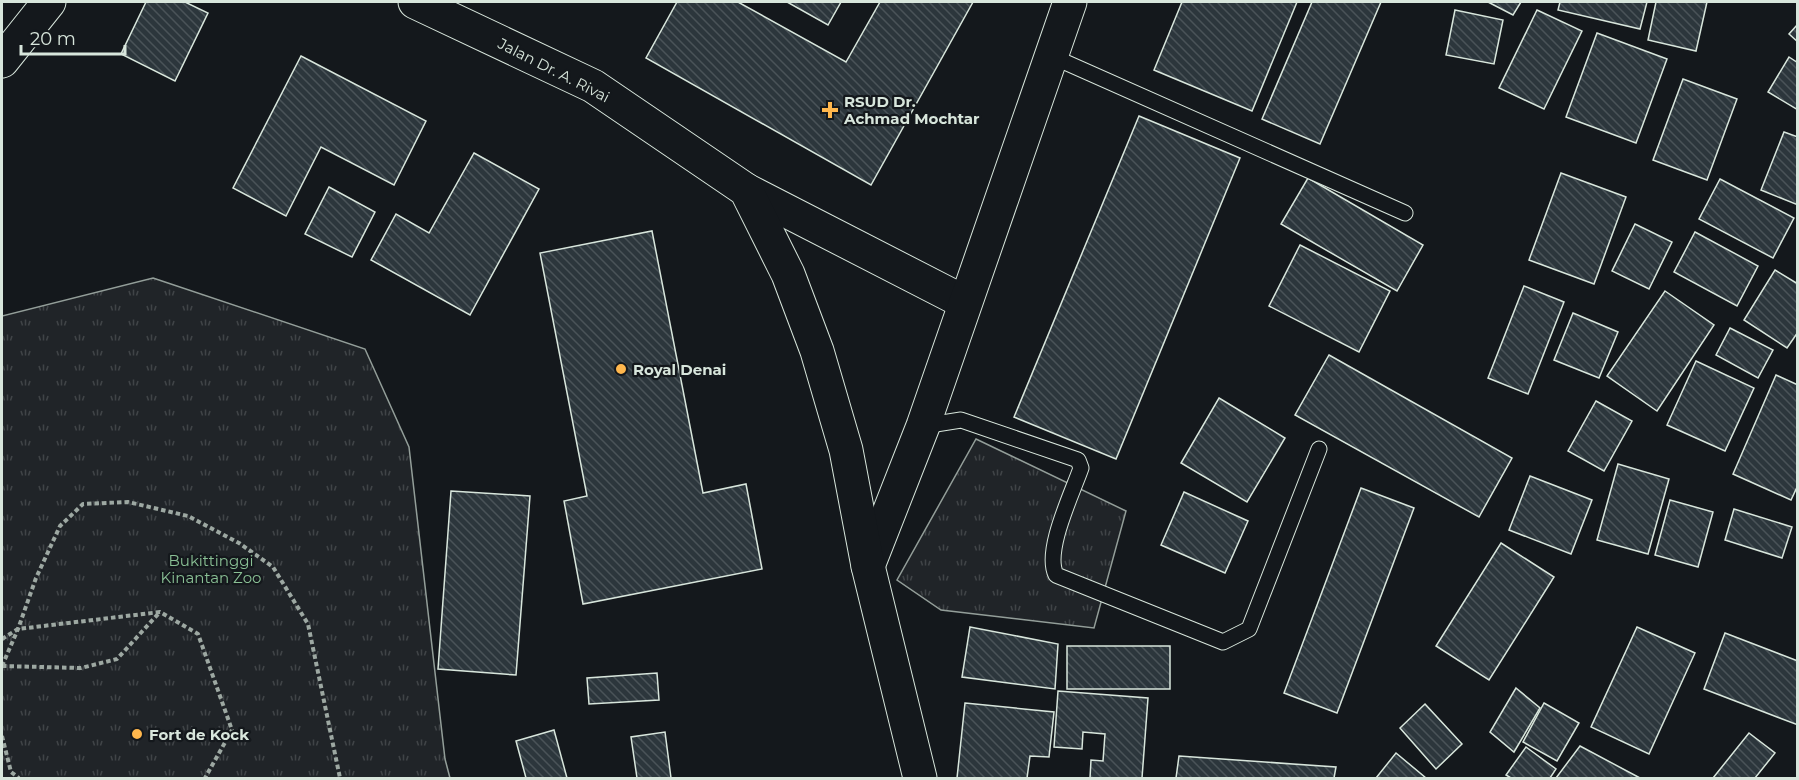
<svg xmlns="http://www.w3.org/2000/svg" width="1799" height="780" font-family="Montserrat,sans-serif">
<defs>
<pattern id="park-tufts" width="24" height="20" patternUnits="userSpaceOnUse" patternTransform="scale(1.5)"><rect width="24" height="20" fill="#202428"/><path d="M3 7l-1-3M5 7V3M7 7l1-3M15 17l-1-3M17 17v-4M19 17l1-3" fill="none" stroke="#404447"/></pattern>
<pattern id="building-back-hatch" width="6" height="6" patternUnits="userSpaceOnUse" patternTransform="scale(1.5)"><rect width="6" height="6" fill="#2c363c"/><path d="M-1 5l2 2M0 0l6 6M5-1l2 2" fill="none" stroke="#4a5358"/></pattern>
</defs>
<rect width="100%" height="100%" fill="#14181c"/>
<g fill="url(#park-tufts)" stroke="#939e99" stroke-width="1.5">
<polygon points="153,278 365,349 409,447 445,759 450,778 2,778 2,316"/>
<polygon points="976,439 1126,511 1094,628 941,610 897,580"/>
</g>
<g fill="url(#building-back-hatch)" stroke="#d8e6dc" stroke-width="1.5">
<polygon points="146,2 185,2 208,13 175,81 121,54"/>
<polygon points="677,2 738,2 846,62 880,2 973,2 871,185 646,58"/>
<polygon points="787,2 841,2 828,25"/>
<polygon points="1182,2 1297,2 1252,111 1154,70"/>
<polygon points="1312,2 1381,2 1320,144 1262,119"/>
<polygon points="1488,2 1521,2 1513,15"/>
<polygon points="1560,2 1647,2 1640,29 1558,10"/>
<polygon points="1656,2 1707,2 1696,51 1648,40"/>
<polygon points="1455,10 1503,20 1494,64 1446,55"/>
<polygon points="1537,10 1582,31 1544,109 1499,88"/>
<polygon points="1798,24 1798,42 1789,34"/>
<polygon points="1597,33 1667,59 1636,143 1566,117"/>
<polygon points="301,56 426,121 394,185 321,147 286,216 233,188"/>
<polygon points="1789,57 1798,63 1798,110 1768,92"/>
<polygon points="1683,79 1737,99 1707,180 1653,160"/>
<polygon points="1139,116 1240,158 1116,459 1014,417"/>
<polygon points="1784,132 1798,137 1798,205 1761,190"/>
<polygon points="474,153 539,189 470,315 371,260 396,214 429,233"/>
<polygon points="1561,173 1626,197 1594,284 1529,260"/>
<polygon points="1308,178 1423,245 1397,291 1281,224"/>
<polygon points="1720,179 1794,218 1773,258 1699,219"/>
<polygon points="329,187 375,212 352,257 305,234"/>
<polygon points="1635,224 1672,242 1649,289 1612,271"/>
<polygon points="652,231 703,493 746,484 762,569 583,604 564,501 587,496 540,253"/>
<polygon points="1695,232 1758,266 1737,306 1674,272"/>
<polygon points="1300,245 1390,291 1359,352 1269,306"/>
<polygon points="1775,270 1798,284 1798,332 1787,348 1744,320"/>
<polygon points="1524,286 1564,302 1528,394 1488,378"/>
<polygon points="1665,291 1714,325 1657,411 1607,376"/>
<polygon points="1573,313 1618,332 1599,378 1554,360"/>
<polygon points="1730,328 1773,350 1758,378 1716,355"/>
<polygon points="1329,355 1512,458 1479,517 1295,415"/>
<polygon points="1696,361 1754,388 1725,451 1667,425"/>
<polygon points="1776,375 1798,385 1798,485 1791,500 1733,474"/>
<polygon points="1219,398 1285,438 1247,502 1181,463"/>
<polygon points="1596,401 1632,421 1604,471 1568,451"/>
<polygon points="1618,464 1669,479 1648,554 1597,540"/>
<polygon points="1530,476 1592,500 1571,554 1509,530"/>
<polygon points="1361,488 1414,508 1337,713 1284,693"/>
<polygon points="451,491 530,496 516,675 438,669"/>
<polygon points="1184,492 1248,521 1225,573 1161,545"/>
<polygon points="1670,500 1713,512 1698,567 1655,555"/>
<polygon points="1734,509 1792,527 1782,558 1725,540"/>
<polygon points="1501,543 1554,577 1489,680 1436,646"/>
<polygon points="970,627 1058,644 1055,689 962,677"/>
<polygon points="1637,627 1695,653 1649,754 1591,727"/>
<polygon points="1725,633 1798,661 1798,725 1704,689"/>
<rect x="1067" y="646" width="103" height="43"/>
<polygon points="657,673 659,700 589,704 587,678"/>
<polygon points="1516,688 1540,708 1514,752 1490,732"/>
<polygon points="1058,691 1148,698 1142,778 1090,778 1091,760 1103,761 1105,734 1083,732 1082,749 1054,747"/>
<polygon points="965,703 1054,712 1049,757 1030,756 1027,778 957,778"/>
<polygon points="1544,703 1579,723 1557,761 1523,742"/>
<polygon points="1425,704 1462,744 1436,769 1400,728"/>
<polygon points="554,730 567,778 526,778 516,741"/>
<polygon points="665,732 671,778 637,778 631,737"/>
<polygon points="1749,733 1775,753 1755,778 1713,778"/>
<polygon points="1580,746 1640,778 1556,778"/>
<polygon points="1526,747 1556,769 1550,778 1511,778 1506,775"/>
<polygon points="1396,753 1426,778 1376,778"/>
<polygon points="1179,756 1336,767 1334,778 1176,778"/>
</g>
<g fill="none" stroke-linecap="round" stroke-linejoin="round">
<defs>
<g id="service">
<polyline points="1049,55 1405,213"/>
<path d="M923,426L961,420L1078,460L1081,468C1072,494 1044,551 1056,575L1223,642L1249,629L1319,449"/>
</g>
<g id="tertiary">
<polyline points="2,61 49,2"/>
<polyline points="746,190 964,302"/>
<polyline points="868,566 923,426 1070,2"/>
</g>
<polyline id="secondary" points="415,2 593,86 746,190 788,274 817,351 846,450 868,566 920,778"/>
</defs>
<use href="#service" stroke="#d8e6dc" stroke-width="17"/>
<use href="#tertiary" stroke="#d8e6dc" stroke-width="35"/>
<use href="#secondary" stroke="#d8e6dc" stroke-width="35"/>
<g stroke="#9da8a2" stroke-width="4" stroke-dasharray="4.5 3" stroke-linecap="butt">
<polyline points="2,639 18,629 160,612 198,634 232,730 205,778"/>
<polyline points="2,666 18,629 36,578 60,526 83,504 128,502 188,516 239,543 273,567 308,624 340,778"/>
<polyline points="2,666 81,668 117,659 159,613"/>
<polyline points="2,736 11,772 19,778"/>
</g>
<use href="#service" stroke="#14181c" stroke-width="15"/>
<use href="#tertiary" stroke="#14181c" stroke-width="33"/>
<use href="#secondary" stroke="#14181c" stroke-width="33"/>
</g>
<g fill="#ffb74d" stroke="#14181c" stroke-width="2">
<path d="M827 101h6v6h6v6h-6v6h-6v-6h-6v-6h6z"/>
<circle cx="621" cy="369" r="6"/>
<circle cx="137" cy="734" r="6"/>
</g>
<g text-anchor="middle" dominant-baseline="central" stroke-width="4.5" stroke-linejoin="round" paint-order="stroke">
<g font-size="15" fill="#d8e6dc" stroke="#14181c">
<text transform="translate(554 70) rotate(27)">Jalan Dr. A. Rivai</text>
</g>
<g font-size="15" font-weight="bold" fill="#d8e6dc" stroke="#14181c" text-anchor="start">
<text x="844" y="101">RSUD Dr.<tspan x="844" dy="17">Achmad Mochtar</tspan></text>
<text x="633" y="369">Royal Denai</text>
<text x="149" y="734">Fort de Kock</text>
</g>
<g font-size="15" fill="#8ac095" stroke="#14181c">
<text x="211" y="560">Bukittinggi<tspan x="211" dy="17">Kinantan Zoo</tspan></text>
</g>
</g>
<rect width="1799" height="780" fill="none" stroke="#d8e6dc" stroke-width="6"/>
<path d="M21 45v9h104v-9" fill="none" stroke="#d8e6dc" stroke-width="3"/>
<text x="30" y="45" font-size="18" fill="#d8e6dc" stroke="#14181c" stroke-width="4.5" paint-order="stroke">20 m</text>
</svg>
